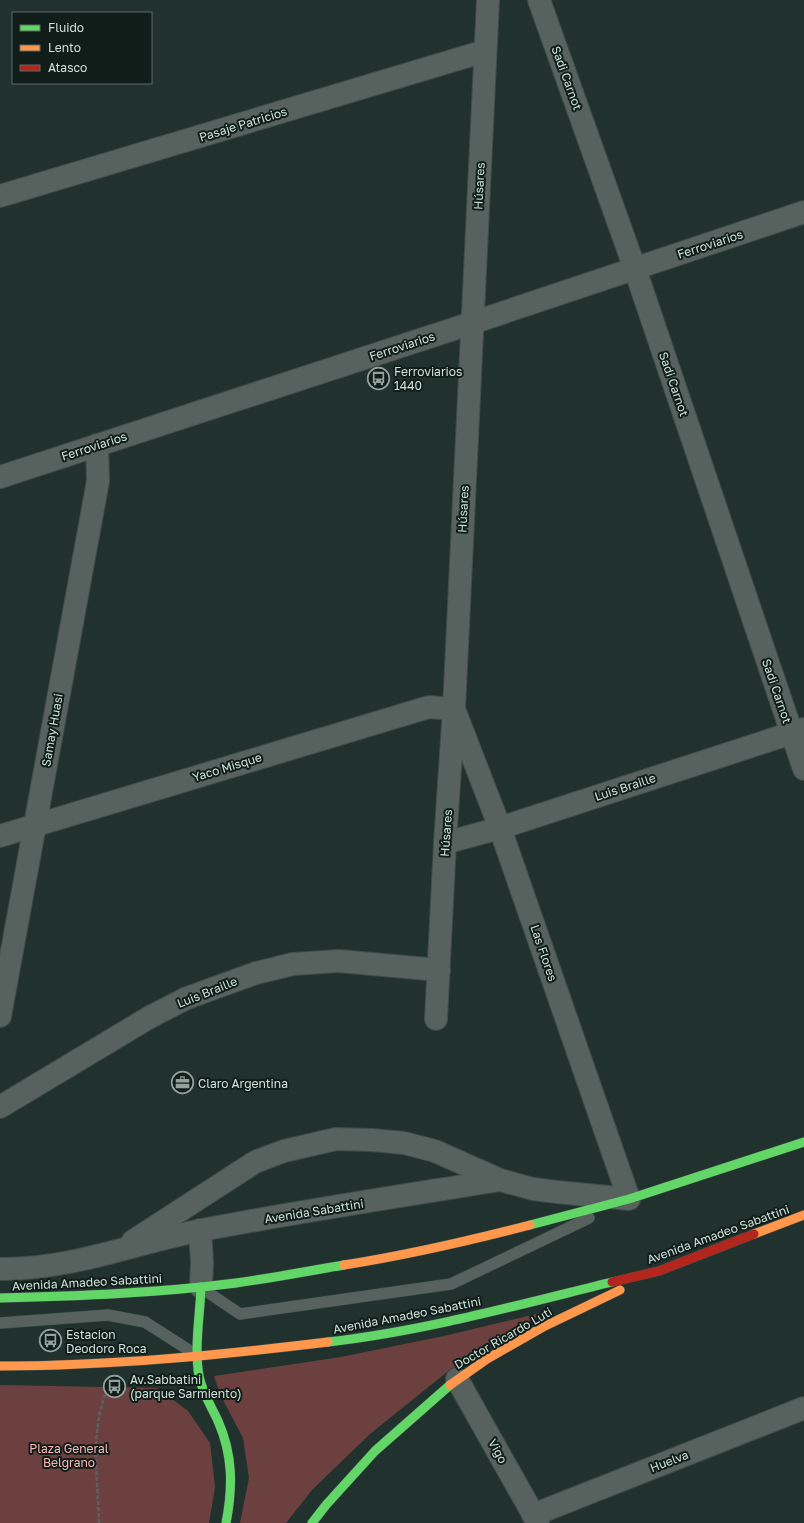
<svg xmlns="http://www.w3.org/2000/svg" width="804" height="1523" font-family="'Golos Text',sans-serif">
<rect width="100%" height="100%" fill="#21322e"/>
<g fill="#6d4040">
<polygon points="545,1312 447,1372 370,1434 312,1490 286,1523 240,1523 249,1478 243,1438 220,1394 214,1376 341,1357 444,1336"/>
<polygon points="0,1385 157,1388 188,1411 210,1443 215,1487 209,1523 0,1523"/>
</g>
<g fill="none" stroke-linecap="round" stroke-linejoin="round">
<defs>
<g id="lane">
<polyline points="203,1289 240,1314 451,1284 589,1218"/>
<polyline points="0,1323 108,1315 145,1322 195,1354"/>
</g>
<g id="street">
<polyline points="539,0 635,269 804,769"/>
<polyline points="0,196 485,51"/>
<polyline points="0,477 472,323 804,212"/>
<polyline points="0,836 429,707 454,709"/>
<polyline points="445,843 500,828 804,729"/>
<polyline points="0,1016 98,481 97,445"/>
<polyline points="436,1019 445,843 454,709 488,0"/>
<polyline points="0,1107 150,1017 187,998 256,973 293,964 339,961 439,970"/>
<polyline points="200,1230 202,1262 201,1287"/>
<polyline points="133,1241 255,1162 284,1151 336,1139 372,1140 404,1143 435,1151 500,1180"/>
<path d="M0,1269C70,1270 134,1243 202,1230C301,1211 401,1196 500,1180L533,1189L557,1192L629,1199L500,828L454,709"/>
<polyline points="457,1379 538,1523"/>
<polyline points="533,1515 804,1408"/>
</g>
<g id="fast">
<polyline points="530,1225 629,1199 804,1142"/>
<path d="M201,1287C200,1316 194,1347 199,1376C202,1392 211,1406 218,1421C233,1455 233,1487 226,1523"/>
<path d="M0,1298C79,1296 158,1293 236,1283C272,1278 308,1271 344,1265"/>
<path d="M328,1342C424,1331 518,1305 612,1282"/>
<polyline points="312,1523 326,1505 375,1451 450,1385"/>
</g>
<g id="slow">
<polyline points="754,1234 804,1215"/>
<path d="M344,1265C407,1255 468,1241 530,1225"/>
<path d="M0,1366C110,1366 220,1355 328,1342"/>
<polyline points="450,1385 487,1359 543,1327 620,1290"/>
</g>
<polyline id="jam" points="612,1282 659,1271 754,1234"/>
</defs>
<use href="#lane" stroke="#3f4c49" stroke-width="12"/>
<use href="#street" stroke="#3f4c49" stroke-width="24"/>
<use href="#fast" stroke="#3f4c49" stroke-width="10"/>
<use href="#slow" stroke="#3f4c49" stroke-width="10"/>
<use href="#jam" stroke="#3f4c49" stroke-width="10"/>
<path stroke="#58625f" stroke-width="2.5" stroke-dasharray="4 2" stroke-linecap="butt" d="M99,1523C98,1481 90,1435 105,1395"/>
<use href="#lane" stroke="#57615e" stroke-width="11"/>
<use href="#street" stroke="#57615e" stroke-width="22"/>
<use href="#fast" stroke="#63d668" stroke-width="9"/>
<use href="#slow" stroke="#ff974d" stroke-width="9"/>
<use href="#jam" stroke="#b3261e" stroke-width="9"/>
</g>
<defs>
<symbol id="bus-ring" viewBox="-11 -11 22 22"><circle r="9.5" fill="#101d19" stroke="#92a39e" stroke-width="1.5"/><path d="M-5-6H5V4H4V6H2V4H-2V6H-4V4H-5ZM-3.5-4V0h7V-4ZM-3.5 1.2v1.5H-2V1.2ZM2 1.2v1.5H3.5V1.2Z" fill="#92a39e"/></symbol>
<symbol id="office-ring" viewBox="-11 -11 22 22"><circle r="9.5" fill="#101d19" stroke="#92a39e" stroke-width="1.5"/><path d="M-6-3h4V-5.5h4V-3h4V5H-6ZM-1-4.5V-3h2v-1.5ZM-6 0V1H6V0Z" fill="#92a39e"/></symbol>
</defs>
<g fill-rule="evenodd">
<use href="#bus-ring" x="366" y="366" width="25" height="25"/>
<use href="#office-ring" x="170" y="1070" width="25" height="25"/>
<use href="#bus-ring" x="38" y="1328" width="25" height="25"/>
<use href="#bus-ring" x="102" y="1374" width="25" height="25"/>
</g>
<g text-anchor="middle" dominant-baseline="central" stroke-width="4" stroke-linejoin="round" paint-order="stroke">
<g font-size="12" fill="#cfe0da" stroke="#101d19">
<text transform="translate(567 78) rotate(70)">Sadi Carnot</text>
<text transform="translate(243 124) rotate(-17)">Pasaje Patricios</text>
<text transform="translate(479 186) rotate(-87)">Húsares</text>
<text transform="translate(710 244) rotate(-18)">Ferroviarios</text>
<text transform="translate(402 346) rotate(-18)">Ferroviarios</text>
<text transform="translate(674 384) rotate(71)">Sadi Carnot</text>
<text transform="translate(94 446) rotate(-18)">Ferroviarios</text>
<text transform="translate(463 509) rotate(-87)">Húsares</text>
<text transform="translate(777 691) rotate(71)">Sadi Carnot</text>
<text transform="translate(52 730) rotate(-80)">Samay Huasi</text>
<text transform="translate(227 767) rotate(-17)">Yaco Misque</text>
<text transform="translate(625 787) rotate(-18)">Luis Braille</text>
<text transform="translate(446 833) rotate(-86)">Húsares</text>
<text transform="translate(544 953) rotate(71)">Las Flores</text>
<text transform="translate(207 992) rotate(-22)">Luis Braille</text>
<text transform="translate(314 1211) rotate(-9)">Avenida Sabattini</text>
<text transform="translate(718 1234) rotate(-20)">Avenida Amadeo Sabattini</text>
<text transform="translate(87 1282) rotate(-3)">Avenida Amadeo Sabattini</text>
<text transform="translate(407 1315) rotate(-11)">Avenida Amadeo Sabattini</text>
<text transform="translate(503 1338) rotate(-30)">Doctor Ricardo Luti</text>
<text transform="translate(498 1451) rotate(61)">Vigo</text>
<text transform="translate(669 1461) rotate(-21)">Huelva</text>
</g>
<g font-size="12" fill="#cfe0da" stroke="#101d19" text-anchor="start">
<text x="394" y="371">Ferroviarios<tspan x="394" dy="14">1440</tspan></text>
<text x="198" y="1083">Claro Argentina</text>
<text x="66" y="1334">Estacion<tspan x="66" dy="14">Deodoro Roca</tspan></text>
<text x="130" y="1379">Av.Sabbatini<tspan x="130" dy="14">(parque Sarmiento)</tspan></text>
</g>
<g font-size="12" fill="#fdb5b4" stroke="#101d19">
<text x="69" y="1448">Plaza General<tspan x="69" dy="14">Belgrano</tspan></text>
</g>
</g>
<rect x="12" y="12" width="140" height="72" fill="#101d19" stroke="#5c6b66"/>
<rect x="20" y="25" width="20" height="6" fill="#63d668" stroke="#5c6b66"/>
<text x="48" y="32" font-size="12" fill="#cfe0da">Fluido</text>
<rect x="20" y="45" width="20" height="6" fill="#ff974d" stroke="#5c6b66"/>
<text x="48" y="52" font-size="12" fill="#cfe0da">Lento</text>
<rect x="20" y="65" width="20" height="6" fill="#b3261e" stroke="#5c6b66"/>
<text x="48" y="72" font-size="12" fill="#cfe0da">Atasco</text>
</svg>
